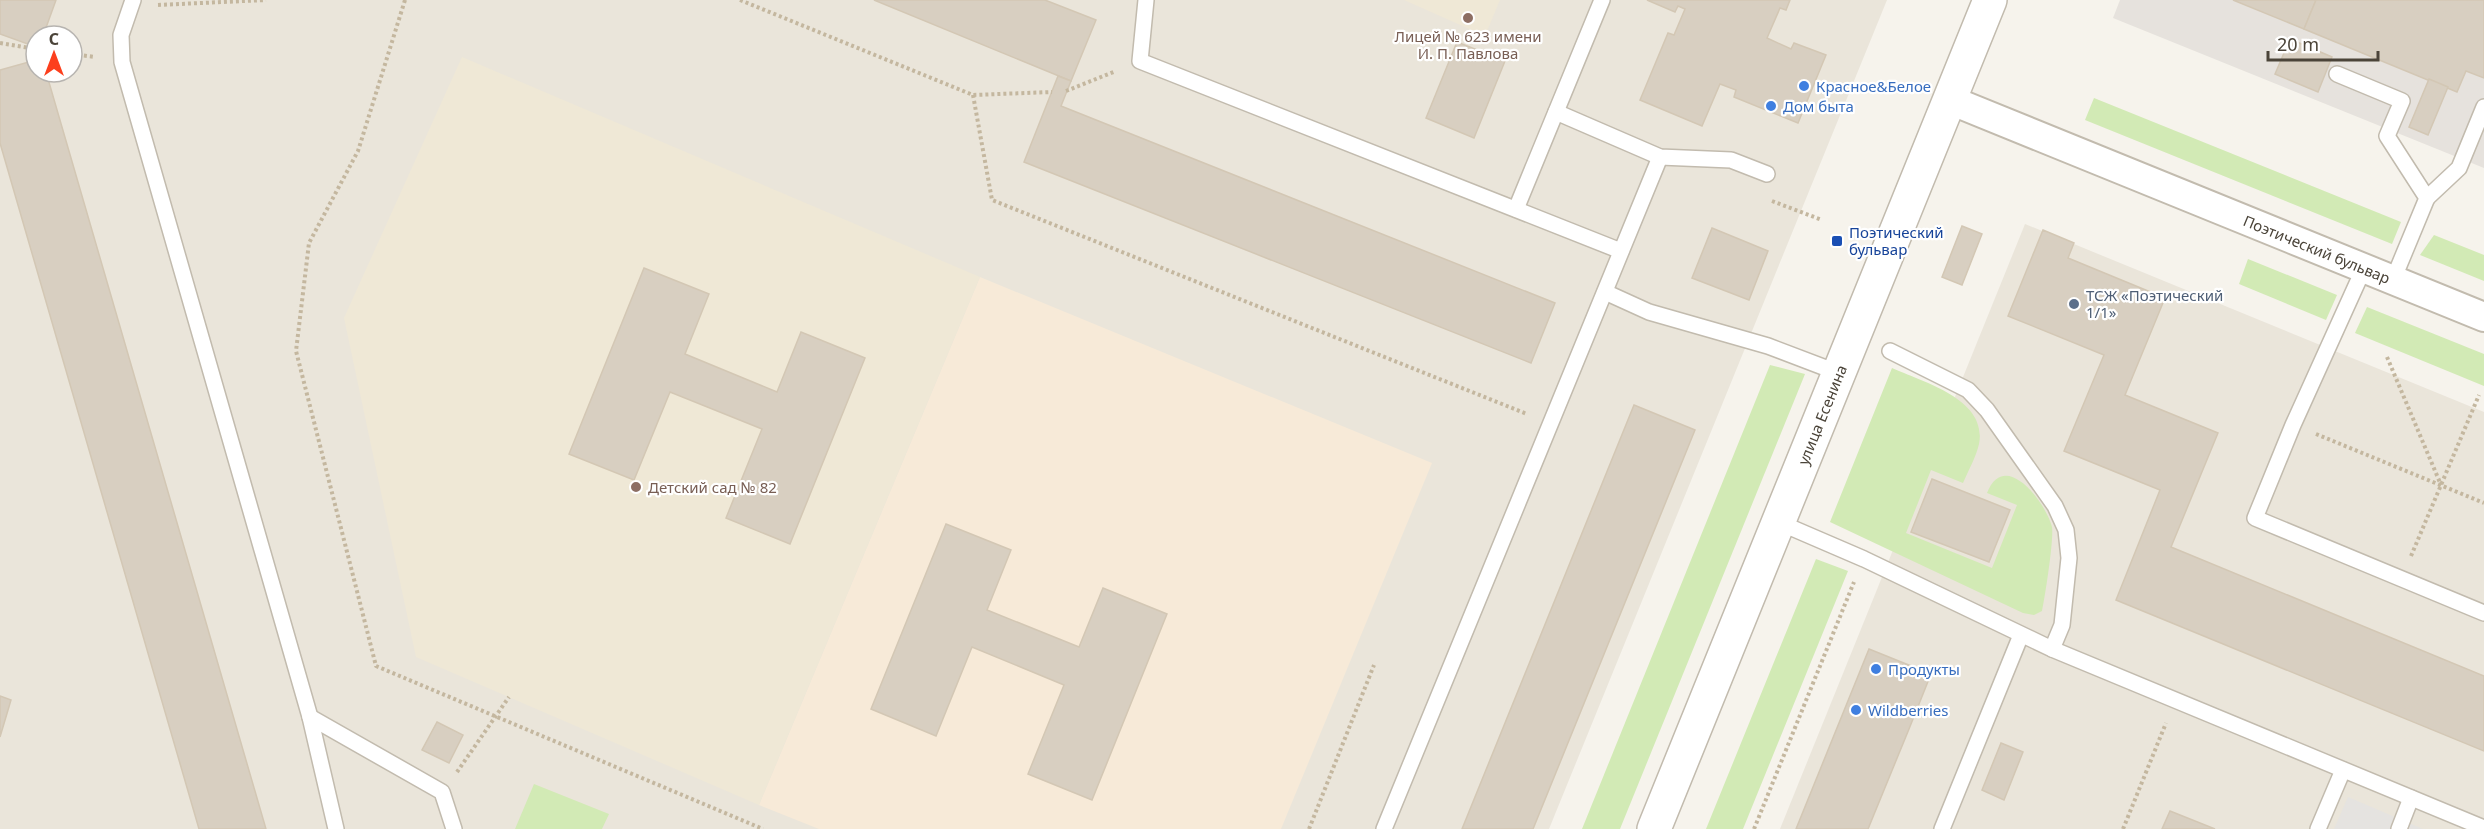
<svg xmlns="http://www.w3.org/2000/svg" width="2484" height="829" font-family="'Noto Sans',sans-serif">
<rect width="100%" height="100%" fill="#f6f3ec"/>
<g fill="#eae5da" fill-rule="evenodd">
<path d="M0,0H1887L1549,829H0ZM36,36H72V72H36Z"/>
<polygon points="2025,224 2484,412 2484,829 1780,829"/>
</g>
<polygon fill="#f7ead8" points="980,277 1432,463 1281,829 819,829 759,805"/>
<polygon fill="#e6e2dd" points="2120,0 2484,0 2484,168 2113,18"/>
<g fill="#efe8d6">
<polygon points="1404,0 1500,0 1485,36"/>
<polygon points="462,57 980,277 759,805 416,657 344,318"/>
</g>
<g fill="#d2eab5">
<polygon points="2094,98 2401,222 2392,244 2085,120"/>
<polygon points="2434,235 2484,255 2484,281 2420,255"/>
<polygon points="2248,259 2337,295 2326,320 2239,284"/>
<polygon points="2367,307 2484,354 2484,386 2355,333"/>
<polygon points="1770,365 1805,374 1620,829 1582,829"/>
<path d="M1892,368C1923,382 1988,399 1979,444C1976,457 1968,471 1963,483L1931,470L1906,533L1992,568L2017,505L1987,493C2005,448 2046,503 2052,527C2054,539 2045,597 2042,611L2034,615L2023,613L1830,522Z"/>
<polygon points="1816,559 1848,571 1743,829 1706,829"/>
<polygon points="534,784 609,814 602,829 515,829"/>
</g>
<polygon fill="#e5e3e0" points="2348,797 2423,829 2334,829"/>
<g fill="#d8cfc1" stroke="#d3c7b4" stroke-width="1.5">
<polygon points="0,0 56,0 43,36 36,36 36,47 0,34"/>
<polygon points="874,0 1045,0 1096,20 1071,81"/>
<polygon points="1647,0 1790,0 1786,10 1780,8 1767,38 1791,49 1794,43 1826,55 1798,123 1734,97 1736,90 1720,84 1702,126 1640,100 1668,33 1674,35 1685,9 1678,6 1675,12"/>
<polygon points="2233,0 2316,0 2304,29"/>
<polygon points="2316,0 2484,0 2484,78 2466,71 2457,92 2304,29"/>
<polygon points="2290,39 2332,57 2318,92 2275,74"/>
<polygon points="1457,42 1505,61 1474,138 1426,118"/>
<polygon points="36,60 36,72 46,72 266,829 199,829 0,143 0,70"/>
<polygon points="1058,76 1071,81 1061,106 1555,303 1531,363 1024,162"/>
<polygon points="2429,79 2448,87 2428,135 2409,127"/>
<polygon points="1962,226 1982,234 1962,285 1942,277"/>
<polygon points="1712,228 1768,251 1749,300 1692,278"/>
<polygon points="2043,230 2074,243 2068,258 2165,298 2125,395 2218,433 2171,547 2484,676 2484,751 2116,600 2160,490 2064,451 2104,355 2008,316"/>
<polygon points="644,268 709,294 685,354 777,392 801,332 865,358 790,544 726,518 762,429 670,392 634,480 569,454"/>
<polygon points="1634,405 1695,430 1533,829 1462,829"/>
<polygon points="1932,479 2010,510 1989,562 1911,532"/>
<polygon points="946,524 1011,550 987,610 1079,647 1103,588 1167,614 1092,800 1028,774 1064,685 972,647 936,736 871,709"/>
<polygon points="1869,649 1931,674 1909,729 1868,829 1796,829"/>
<polygon points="0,696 11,700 0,737"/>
<polygon points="437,722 463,735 449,763 422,750"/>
<polygon points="2001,743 2023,752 2004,800 1982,790"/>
<polygon points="2170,811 2215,829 2162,829"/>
</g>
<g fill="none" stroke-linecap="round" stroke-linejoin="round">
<defs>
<g id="service">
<polyline points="133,0 121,35 122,62 310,717 336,829"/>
<polyline points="1146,0 1140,61 1621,251"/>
<polyline points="2337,74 2402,101 2387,136 2427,198 2393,280"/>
<polyline points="1556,112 1660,157 1731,160 1767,174"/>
<polyline points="2427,198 2459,168 2484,107"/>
<polyline points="1516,209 1602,0"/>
<polyline points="2364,268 2293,425 2255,518 2484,613"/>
<polyline points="1605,292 1649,312 1768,346 1839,373"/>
<polyline points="1890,351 1968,390 1987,410 2055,506 2066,530 2069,558 2062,625 2052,649"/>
<polyline points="1778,522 1864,559 2052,649 2484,828"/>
<polyline points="310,717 442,792 454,829"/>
<polyline points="1384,829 1660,157"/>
<polyline points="1942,829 2021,635"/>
<polyline points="2318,829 2343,770"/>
<polyline points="2399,829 2411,798"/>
</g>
<g id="minor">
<path id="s1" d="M1950,100L2484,317"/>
</g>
<g id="tertiary">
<path id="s2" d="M1654,829L1990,0"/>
</g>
</defs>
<use href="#service" stroke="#c2bbae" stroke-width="18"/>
<use href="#minor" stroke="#c2bbae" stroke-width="32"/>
<use href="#tertiary" stroke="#c2bbae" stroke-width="36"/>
<g stroke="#c4b79f" stroke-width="4" stroke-dasharray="3 3" stroke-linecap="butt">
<polyline points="405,0 358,151 309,243 296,351 376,666 763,829"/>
<polyline points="740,0 973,95 1052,92"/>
<polyline points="158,5 266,0"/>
<polyline points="0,43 36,49"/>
<polyline points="72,54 95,57"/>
<polyline points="1066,91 1116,71"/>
<polyline points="973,95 992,200 1527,414"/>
<polyline points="1772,201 1822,220"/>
<polyline points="2387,357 2441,485"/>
<polyline points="2316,434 2484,503"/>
<polyline points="2411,556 2479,395"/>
<polyline points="457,772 509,697"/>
<polyline points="1309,829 1374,665"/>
<polyline points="1754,829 1854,582"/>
<polyline points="2123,829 2166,723"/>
</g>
<use href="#service" stroke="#fff" stroke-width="15"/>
<use href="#minor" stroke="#fff" stroke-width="28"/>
<use href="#tertiary" stroke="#fff" stroke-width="33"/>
</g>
<g fill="#8d6e63" stroke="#fff" stroke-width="2">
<circle cx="1468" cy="18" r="6"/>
<circle cx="636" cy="487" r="6"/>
</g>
<g fill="#3f7fe0" stroke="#fff" stroke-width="2">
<circle cx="1804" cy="86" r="6"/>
<circle cx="1771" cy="106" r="6"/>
<circle cx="1876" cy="669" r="6"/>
<circle cx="1856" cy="710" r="6"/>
</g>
<rect fill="#1a4fb4" stroke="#fff" stroke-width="2" x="1831" y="235" width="12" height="12" rx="3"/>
<circle fill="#5c6f8a" stroke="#fff" stroke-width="2" cx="2074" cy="304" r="6"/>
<g text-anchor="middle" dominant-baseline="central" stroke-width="4.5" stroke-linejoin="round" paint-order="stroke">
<g font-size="15" fill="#785e54" stroke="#fff">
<text x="1468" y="36">Лицей № 623 имени<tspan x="1468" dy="17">И. П. Павлова</tspan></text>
<text x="648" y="487" text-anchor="start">Детский сад № 82</text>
</g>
<g font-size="15" fill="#366cbe" stroke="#fff" text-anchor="start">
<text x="1816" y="86">Красное&amp;Белое</text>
<text x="1783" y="106">Дом быта</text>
<text x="1888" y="669">Продукты</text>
<text x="1868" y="710">Wildberries</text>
</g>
<g font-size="15" fill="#164399" stroke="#fff" text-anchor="start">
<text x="1849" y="232">Поэтический<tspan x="1849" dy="17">бульвар</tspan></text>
</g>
<g font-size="15" fill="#4b4439" stroke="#fff">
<text stroke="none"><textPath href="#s1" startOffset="396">Поэтический бульвар</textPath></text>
<text stroke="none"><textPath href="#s2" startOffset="447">улица Есенина</textPath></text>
</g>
<g font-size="15" fill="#4e5e75" stroke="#fff" text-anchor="start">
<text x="2086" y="295">ТСЖ «Поэтический<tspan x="2086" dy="17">1/1»</tspan></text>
</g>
</g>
<g transform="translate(54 54)"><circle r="28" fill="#ffffff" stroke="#b7b4b0" stroke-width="1.5"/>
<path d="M0-4.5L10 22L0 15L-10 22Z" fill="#fc3f1d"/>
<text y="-9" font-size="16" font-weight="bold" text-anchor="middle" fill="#4b4439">С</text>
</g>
<path d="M2268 51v9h110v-9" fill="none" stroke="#4b4439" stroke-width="3"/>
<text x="2277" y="51" font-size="18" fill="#4b4439" stroke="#ffffff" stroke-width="4.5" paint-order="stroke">20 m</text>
</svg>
